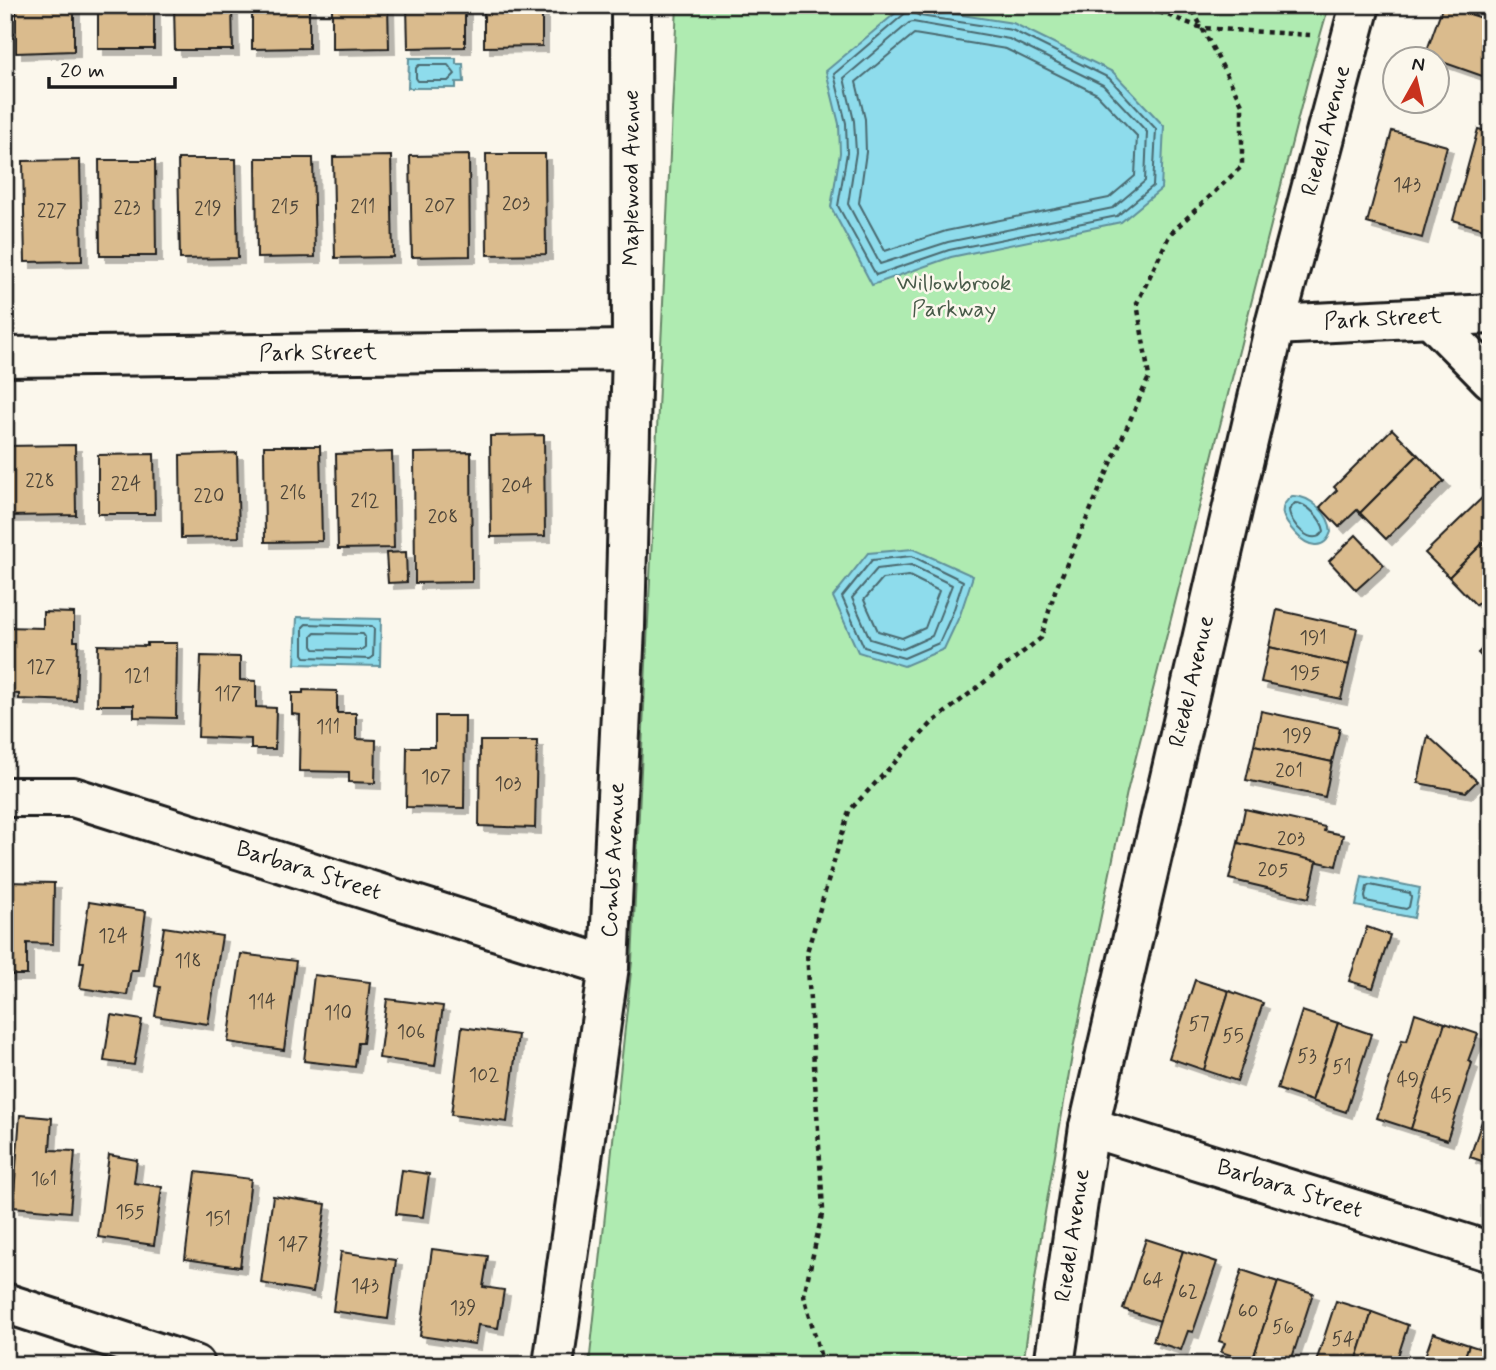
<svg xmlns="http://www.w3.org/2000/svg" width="1496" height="1370" font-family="Mynerve,sans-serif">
<defs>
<filter id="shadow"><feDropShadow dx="6" dy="6" stdDeviation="0" flood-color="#0004"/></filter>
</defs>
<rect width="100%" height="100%" fill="#fbf7ec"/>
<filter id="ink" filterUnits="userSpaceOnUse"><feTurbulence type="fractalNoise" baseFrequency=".0143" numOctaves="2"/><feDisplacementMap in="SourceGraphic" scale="14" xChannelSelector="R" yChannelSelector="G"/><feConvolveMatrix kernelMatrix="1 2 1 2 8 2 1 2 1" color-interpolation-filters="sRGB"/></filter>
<g filter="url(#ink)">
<polygon fill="#afebb1" stroke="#668466" stroke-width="2" points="677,5 1329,5 1310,71 1127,792 1074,1044 1042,1230 1023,1365 589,1365 632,962"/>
<g fill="#8edcec" stroke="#608f99" stroke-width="2">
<polygon points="904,6 1013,23 1113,72 1164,126 1161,189 1121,222 951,257 872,285 831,207 840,153 839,124 826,71"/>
<polygon points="409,58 456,58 456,64 463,64 464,82 456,82 456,88 408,88"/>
<path d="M1292,496C1310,495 1330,514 1331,532C1324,552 1307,546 1296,534C1284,521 1275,509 1292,496Z"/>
<polygon points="913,549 973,576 960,615 944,649 904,666 858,652 833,597 868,553"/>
<polygon points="297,617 381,619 380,666 295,664"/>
<polygon points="1362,876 1420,888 1414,918 1356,906"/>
</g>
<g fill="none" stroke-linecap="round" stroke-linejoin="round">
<g stroke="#4a696f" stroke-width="2">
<polygon points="909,10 920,16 1012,30 1109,78 1156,129 1153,186 1117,216 949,250 876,275 838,206 847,153 846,123 834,74"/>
<polygon points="913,22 1009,39 1103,85 1147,132 1145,181 1113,208 948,242 880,264 848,204 856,152 854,121 844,78 909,23"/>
<polygon points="914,34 1006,49 1097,94 1137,136 1135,176 1109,198 946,231 885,251 859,203 866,152 865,119 856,82"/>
<polygon points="419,65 448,65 455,74 448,81 418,81 416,78 416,68"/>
<path d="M1295,503C1307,503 1322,519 1324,531C1313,549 1290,524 1289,510Z"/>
<polygon points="912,556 963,581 953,612 939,643 904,658 864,647 842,597 872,560"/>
<polygon points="911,565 952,585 932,636 903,649 870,639 852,598 877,569"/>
<polygon points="909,576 939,591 925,628 902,638 878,631 864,600 882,579"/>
<polygon points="306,624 372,626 374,629 373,657 370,659 305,657 303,654 303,627"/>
<polygon points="315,633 363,634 365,637 365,647 361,650 314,649 312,646 312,636"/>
<polygon points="1370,885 1410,893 1411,897 1409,907 1406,909 1366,901 1365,897 1367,887"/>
</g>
</g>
<g fill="#dabb8d" stroke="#1c1c1c" stroke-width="2" filter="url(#shadow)">
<polygon points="16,5 74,5 74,51 16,53"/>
<rect x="98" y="5" width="56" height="44"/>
<polygon points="174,5 232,5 233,50 175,50"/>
<polygon points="252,5 309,5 309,48 252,49"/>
<polygon points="332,5 388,5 389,48 332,49"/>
<polygon points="407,5 465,5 465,47 408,48"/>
<polygon points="484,5 542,5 542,46 484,47"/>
<polygon points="1443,5 1491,21 1491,79 1425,56"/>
<polygon points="1478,129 1491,132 1491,231 1453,220"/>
<polygon points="1392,131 1447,146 1422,238 1367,223"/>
<polygon points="486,154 545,154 546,254 487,255"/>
<polygon points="469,155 470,256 412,257 410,156"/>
<polygon points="391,156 393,257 335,258 333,157"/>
<polygon points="256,158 313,158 315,257 257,258"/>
<polygon points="178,159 236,159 238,258 180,259"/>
<polygon points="80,160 82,261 25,262 23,161"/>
<polygon points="99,160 155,160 156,256 100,256"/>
<polygon points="1392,429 1418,455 1360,513 1357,510 1339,527 1320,507 1337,490 1334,487"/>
<polygon points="544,435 545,536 491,537 490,436"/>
<polygon points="75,445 76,515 5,516 5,446"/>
<polygon points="264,446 320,446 322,541 265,542"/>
<polygon points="392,452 394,548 338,549 336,454"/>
<polygon points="471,452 472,582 415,583 414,453"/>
<polygon points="237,453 239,537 181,538 180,455"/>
<polygon points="154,454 155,514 98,514 98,455"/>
<polygon points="1418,455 1444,481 1386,539 1360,513"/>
<polygon points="1483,497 1491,505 1491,535 1449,577 1425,553"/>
<polygon points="1356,535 1384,565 1356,590 1329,561"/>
<polygon points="1491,535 1491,590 1476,605 1449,577"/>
<polygon points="406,552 407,582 388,583 386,553"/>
<polygon points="1277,610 1357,628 1349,665 1269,647"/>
<polygon points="43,612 74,613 74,641 78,641 76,701 19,699 19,694 5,693 5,627 43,628"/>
<polygon points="1491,640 1491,666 1478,653"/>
<polygon points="147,643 177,643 176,718 134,717 134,705 97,705 98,645 147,646"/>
<polygon points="1269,647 1349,665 1341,699 1261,682"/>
<polygon points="201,656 240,657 240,680 256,681 256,707 276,708 275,749 251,749 251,739 198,737"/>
<polygon points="303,690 337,691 337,713 356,713 356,739 376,740 375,783 349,782 349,772 299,771 300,715 292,714 292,693 303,693"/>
<polygon points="1261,711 1340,728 1332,762 1254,745"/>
<polygon points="435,716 465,716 464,808 406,807 407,747 435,747"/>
<polygon points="1428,736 1477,781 1466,792 1418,783"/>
<polygon points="480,741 537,741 535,828 479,826"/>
<polygon points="1254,745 1332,762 1325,797 1246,780"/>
<polygon points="1245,809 1325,827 1324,831 1343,835 1336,866 1238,843"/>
<polygon points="1238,843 1317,861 1309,898 1229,879"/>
<polygon points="5,882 54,883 53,944 27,943 27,975 5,975"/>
<polygon points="89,902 146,911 138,970 131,970 127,995 80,988 84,962 80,962"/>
<polygon points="164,927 222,936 208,1024 155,1016 160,987 155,986"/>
<polygon points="1367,927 1390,935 1373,988 1349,981"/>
<polygon points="241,954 296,961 284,1050 228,1042"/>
<polygon points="314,975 370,982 363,1043 358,1043 355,1067 304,1061"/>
<polygon points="1195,980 1229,991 1204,1070 1169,1058"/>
<polygon points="1229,991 1263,1003 1237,1081 1204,1070"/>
<polygon points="387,999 443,1006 435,1066 379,1058"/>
<polygon points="1302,1011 1338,1023 1312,1101 1277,1089"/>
<polygon points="1415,1013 1445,1023 1411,1129 1377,1118 1402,1040 1407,1041"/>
<polygon points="111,1015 142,1020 134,1065 104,1061"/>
<polygon points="1338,1023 1371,1034 1346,1112 1312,1101"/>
<polygon points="1445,1023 1478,1034 1468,1061 1472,1063 1447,1140 1411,1129"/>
<polygon points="462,1027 518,1035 507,1122 451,1115"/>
<polygon points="1491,1094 1491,1164 1470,1157"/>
<polygon points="20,1115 52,1118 50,1150 75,1151 70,1212 13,1207"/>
<polygon points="109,1155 137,1160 134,1183 162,1187 154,1245 98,1237"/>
<polygon points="402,1170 429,1174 423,1217 396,1214"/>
<polygon points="196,1172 251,1179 240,1267 185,1259"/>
<polygon points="273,1196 326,1204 313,1292 261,1283"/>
<polygon points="1146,1239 1183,1251 1160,1321 1123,1309"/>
<polygon points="432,1249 488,1256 483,1287 504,1290 498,1328 478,1325 475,1344 420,1336"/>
<polygon points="1183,1251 1217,1262 1193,1332 1188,1331 1181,1350 1153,1341"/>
<polygon points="341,1252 396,1260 388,1319 333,1311"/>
<polygon points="1242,1270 1278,1282 1252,1362 1221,1352 1225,1343 1219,1341"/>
<polygon points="1278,1282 1313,1293 1290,1364 1277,1360 1275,1365 1251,1365"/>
<polygon points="1336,1301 1372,1312 1355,1365 1315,1365"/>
<polygon points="1372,1312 1408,1325 1395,1365 1355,1365"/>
<polygon points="1433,1333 1469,1345 1462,1365 1422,1365"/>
<polygon points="1469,1345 1491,1352 1491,1365 1462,1365"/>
</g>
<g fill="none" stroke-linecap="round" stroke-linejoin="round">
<defs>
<g id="minor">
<polyline points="1430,317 1491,379"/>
<path id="s1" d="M1275,325L1491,314"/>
<path id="s2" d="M5,357L632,350"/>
<path id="s3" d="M5,797H73L609,966"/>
<path id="s4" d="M1089,1127L1491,1252"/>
<polyline points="5,1303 195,1365"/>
<path id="s5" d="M553,1365L609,966L625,627L632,350L631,5"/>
<path id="s6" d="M1054,1365L1089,1127L1275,325L1360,5"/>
</g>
</defs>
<use href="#minor" stroke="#1c1c1c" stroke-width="44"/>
<g stroke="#1c1c1c" stroke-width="4.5" stroke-dasharray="5 5" stroke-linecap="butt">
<polyline points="1140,5 1202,28 1310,35"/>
<polyline points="823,1365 804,1295 823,1210 807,952 849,811 933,722 1041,638 1055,591 1149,377 1137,303 1170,234 1242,166 1242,104 1190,5"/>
</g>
<use href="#minor" stroke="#fbf7ec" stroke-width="38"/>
</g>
</g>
<g text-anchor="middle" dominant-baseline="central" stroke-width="5" stroke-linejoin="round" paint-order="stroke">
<g font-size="19" fill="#4c4438">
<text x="1407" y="185">143</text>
<text x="516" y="204">203</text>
<text x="440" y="206">207</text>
<text x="285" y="207">215</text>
<text x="363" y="207">211</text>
<text x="127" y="208">223</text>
<text x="208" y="209">219</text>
<text x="52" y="211">227</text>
<text x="40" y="481">228</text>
<text x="126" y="484">224</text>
<text x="517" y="486">204</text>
<text x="293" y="493">216</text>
<text x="209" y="496">220</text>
<text x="365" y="501">212</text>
<text x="443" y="517">208</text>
<text x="1313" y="638">191</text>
<text x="41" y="667">127</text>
<text x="1305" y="673">195</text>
<text x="137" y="676">121</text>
<text x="228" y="694">117</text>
<text x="328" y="727">111</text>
<text x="1297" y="736">199</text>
<text x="1289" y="771">201</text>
<text x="436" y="777">107</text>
<text x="508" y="784">103</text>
<text x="1291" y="839">203</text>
<text x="1273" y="870">205</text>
<text x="113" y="936">124</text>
<text x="188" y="961">118</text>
<text x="262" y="1002">114</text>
<text x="338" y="1013">110</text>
<text x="1199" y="1024">57</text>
<text x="411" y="1032">106</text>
<text x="1233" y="1036">55</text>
<text x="1307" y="1056">53</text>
<text x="1342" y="1067">51</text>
<text x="484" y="1075">102</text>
<text x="1408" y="1080">49</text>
<text x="1441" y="1096">45</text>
<text x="44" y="1179">161</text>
<text x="130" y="1212">155</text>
<text x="218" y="1219">151</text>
<text x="293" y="1244">147</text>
<text x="1153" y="1280">64</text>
<text x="365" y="1286">143</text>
<text x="1188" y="1292">62</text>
<text x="463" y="1308">139</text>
<text x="1248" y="1311">60</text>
<text x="1283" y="1327">56</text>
<text x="1343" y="1339">54</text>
</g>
<g font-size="23" fill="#1c1c1c" stroke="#fbf7ec">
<text stroke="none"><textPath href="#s6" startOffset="1265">Riedel Avenue</textPath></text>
<text transform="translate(632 178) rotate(-90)">Maplewood Avenue</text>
<text stroke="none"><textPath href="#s1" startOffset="108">Park Street</textPath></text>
<text stroke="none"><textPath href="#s2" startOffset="313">Park Street</textPath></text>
<text stroke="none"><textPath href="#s6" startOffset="698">Riedel Avenue</textPath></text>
<text stroke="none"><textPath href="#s5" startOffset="509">Combs Avenue</textPath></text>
<text stroke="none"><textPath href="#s3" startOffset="315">Barbara Street</textPath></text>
<text stroke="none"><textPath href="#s4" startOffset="210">Barbara Street</textPath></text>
<text stroke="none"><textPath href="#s6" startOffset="131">Riedel Avenue</textPath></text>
</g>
<g font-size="23" fill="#485a49" stroke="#fbf7ec">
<text x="954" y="284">Willowbrook<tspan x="954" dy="26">Parkway</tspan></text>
</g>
</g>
<rect width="1496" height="1370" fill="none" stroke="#fbf7ec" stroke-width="28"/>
<rect x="14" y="14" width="1468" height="1342" fill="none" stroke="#1c1c1c" stroke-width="2.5" filter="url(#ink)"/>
<g transform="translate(1416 80) rotate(8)"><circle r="33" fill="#fbf7ec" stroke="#a29f99" stroke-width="2"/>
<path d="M0-5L12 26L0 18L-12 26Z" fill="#c8321e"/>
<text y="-10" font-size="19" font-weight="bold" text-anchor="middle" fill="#1c1c1c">N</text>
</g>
<path d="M49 77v10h126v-10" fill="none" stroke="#1c1c1c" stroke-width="3.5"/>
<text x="60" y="77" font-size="21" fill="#1c1c1c" stroke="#fbf7ec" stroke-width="5" paint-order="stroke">20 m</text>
</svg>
